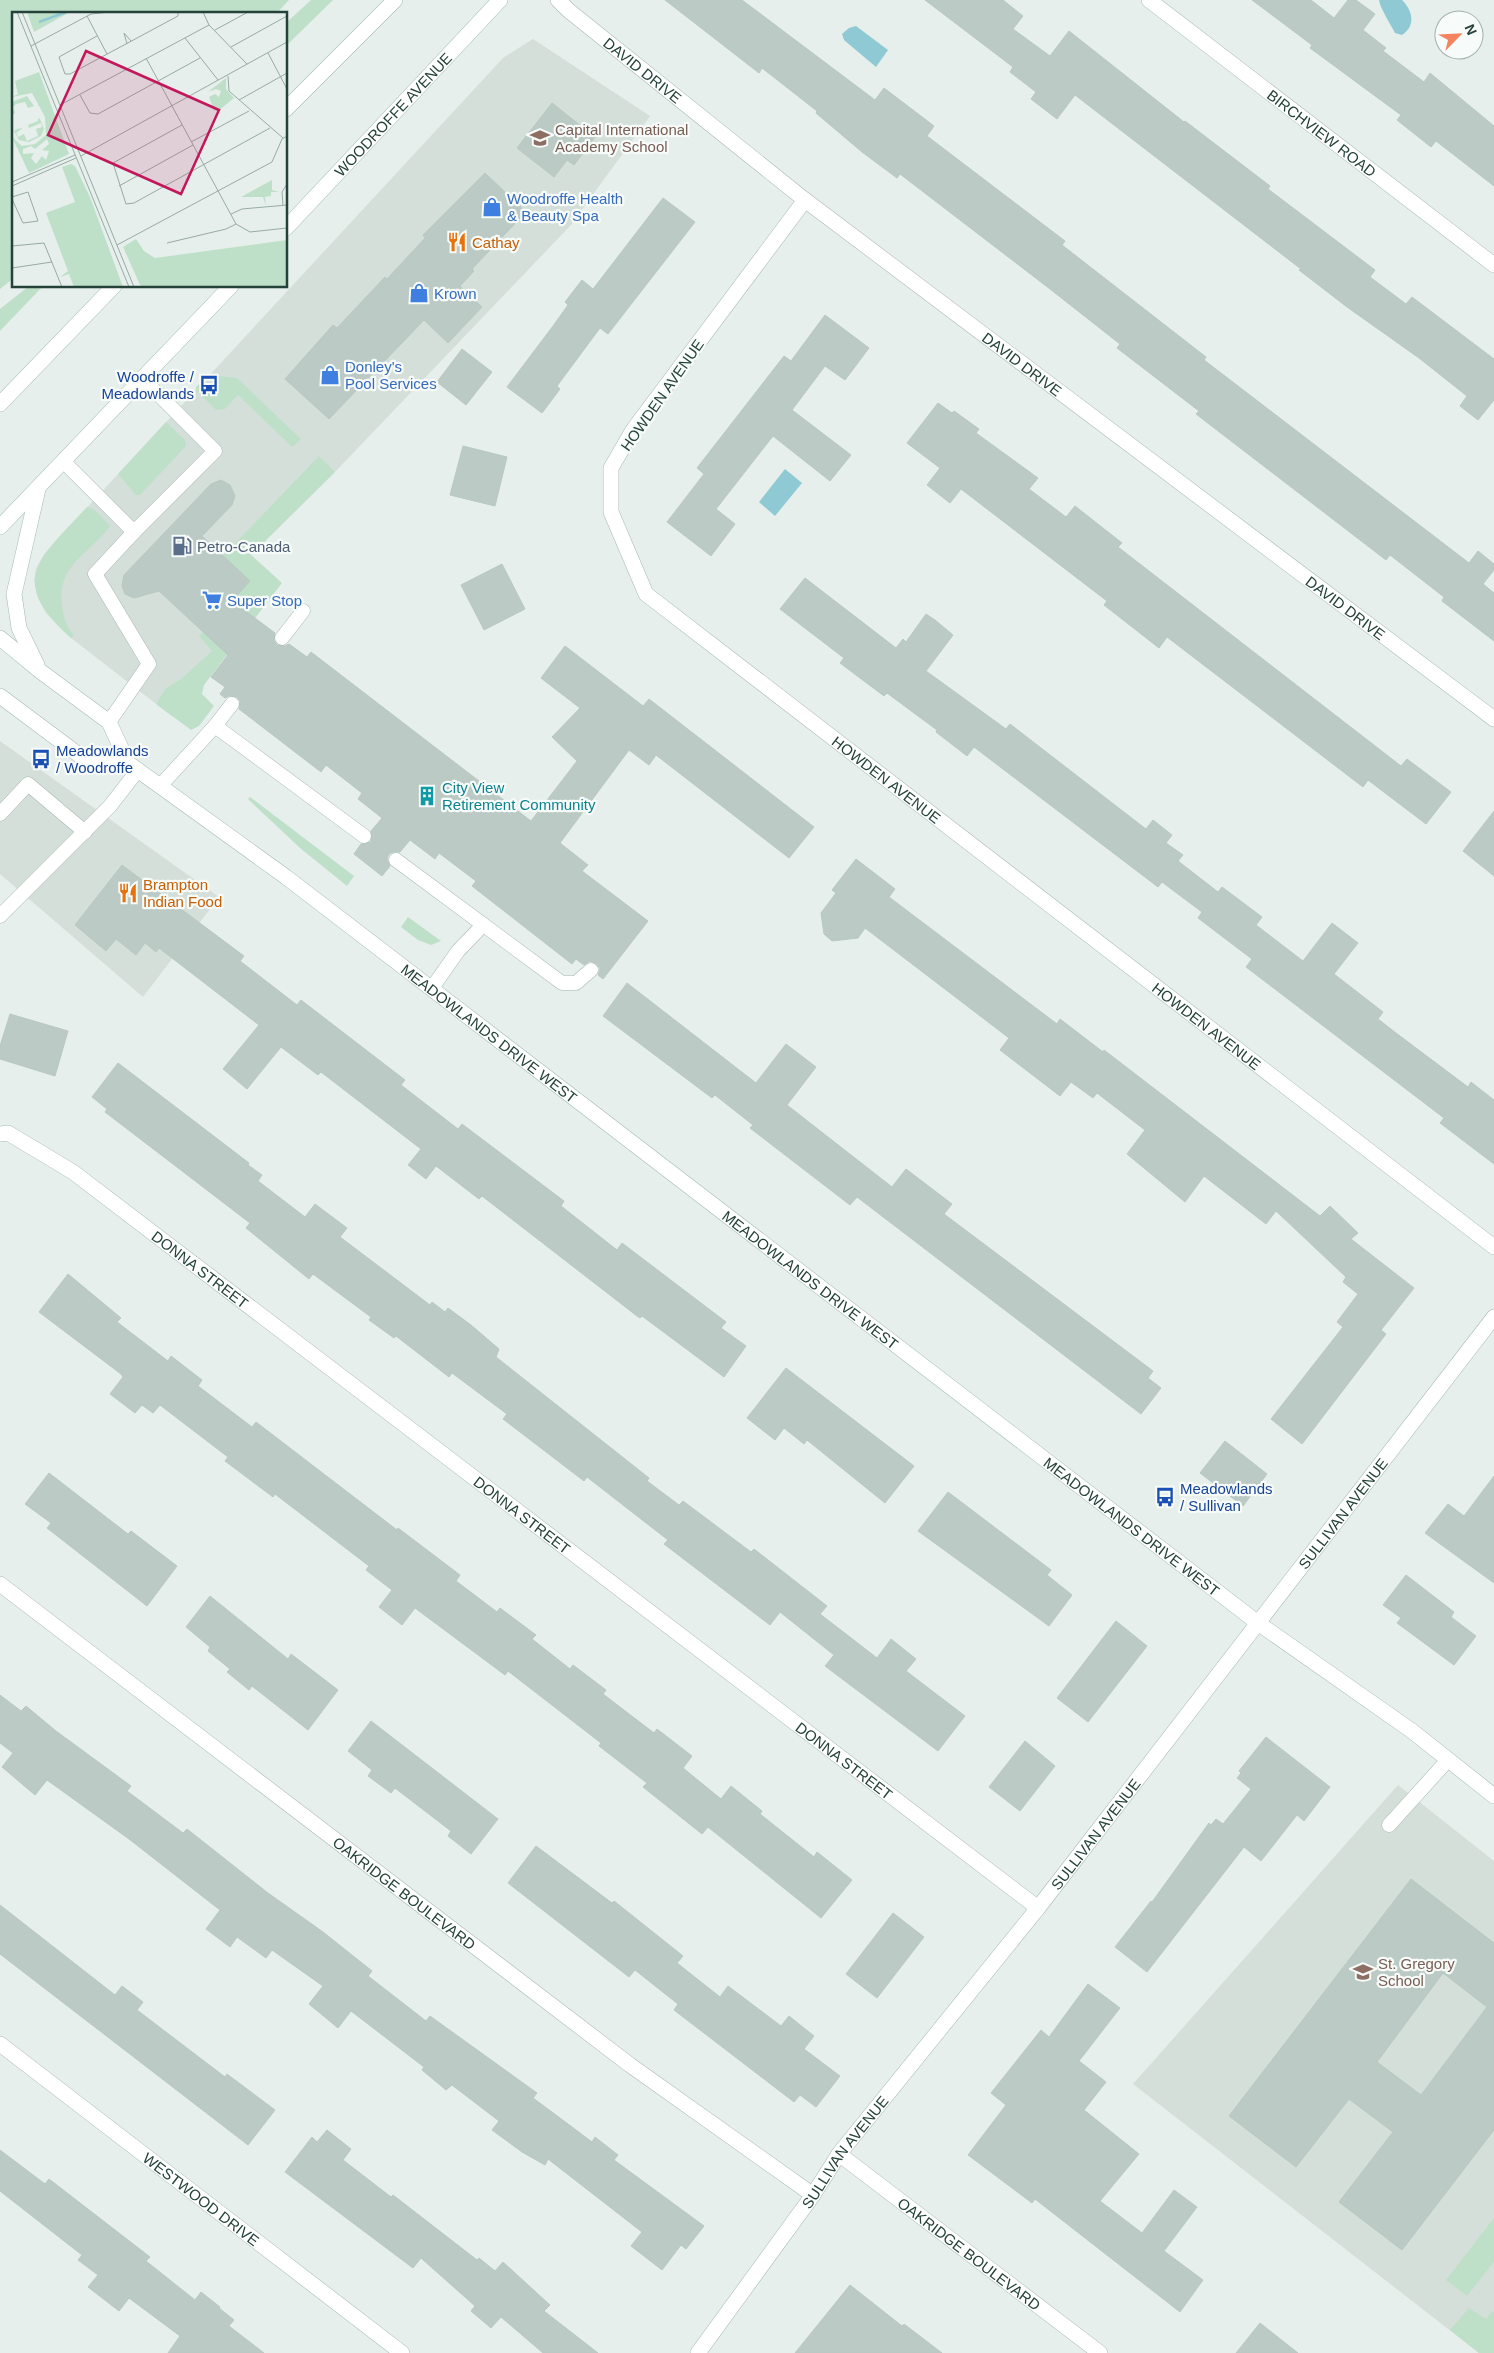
<svg xmlns="http://www.w3.org/2000/svg" width="1494" height="2353" font-family="Helvetica,sans-serif">
<rect width="100%" height="100%" fill="#e6efeb"/>
<g fill="#d4dfda">
<polygon points="533,39 650,116 570,226 335,472 251,555 270,572 173,717 71,638 46,613 38,598 34,581 36,568 45,553 503,58"/>
<polygon points="0,741 219,897 143,997 0,874"/>
<polygon points="1398,1785 1494,1861 1494,2353 1479,2353 1133,2084"/>
</g>
<g fill="#bfe0c8">
<polygon points="0,0 289,0 276,14 14,14 14,278 0,289"/>
<polygon points="311,0 333,0 286,46 286,23"/>
<polygon points="29,286 43,286 0,331 0,309"/>
<polygon points="219,376 237,378 301,439 293,447 291,446 238,395 225,409 216,410 196,390 196,387 201,382 209,388"/>
<polygon points="166,422 185,440 186,446 140,495 136,495 118,474"/>
<polygon points="319,456 335,472 251,555 282,583 204,685 202,694 214,706 199,726 191,730 156,704 166,688 181,679 212,651 199,636 203,632 223,556"/>
<path d="M87,507L95,510L110,526C88,556 57,564 62,606C64,617 66,627 74,635L71,638C6,580 40,558 87,507Z"/>
<polygon points="250,797 354,876 347,886 300,848 248,799"/>
<polygon points="408,917 441,941 431,945 418,940 401,927"/>
<polygon points="1494,2218 1494,2262 1467,2296 1446,2280"/>
<polygon points="1469,2308 1486,2319 1492,2311 1494,2312 1494,2353 1479,2353 1450,2330"/>
</g>
<g fill="#8ec9d4">
<path d="M1379,0H1402C1413,11 1416,26 1402,35L1395,33C1391,25 1380,8 1379,0Z"/>
<polygon points="856,26 888,50 876,67 844,40 842,34 849,28"/>
<polygon points="785,469 802,483 775,516 759,502"/>
</g>
<g fill="#bbcac4" stroke="#b8c9c2" fill-rule="evenodd">
<polygon points="665,0 742,0 875,100 884,88 934,126 927,136 1065,241 1062,245 1206,357 1204,360 1469,563 1478,551 1494,564 1494,570 1483,584 1494,593 1494,641 1442,601 1444,597 1390,555 1386,560 1196,414 1199,411 1117,348 1120,344 1050,289 900,174 897,178 862,152 816,113 817,111 762,68 759,73"/>
<polygon points="925,0 1003,0 1023,16 1013,29 1050,56 1069,31 1184,122 1185,121 1270,186 1268,189 1375,270 1370,277 1406,304 1412,297 1494,359 1494,400 1478,420 1460,406 1467,396 1419,358 1347,307 1299,270 1301,269 1075,95 1057,119 1031,99 1036,92 1010,72 1013,67"/>
<polygon points="1252,0 1311,0 1334,18 1348,0 1356,0 1375,14 1363,30 1386,48 1383,51 1424,82 1430,73 1494,126 1494,186 1436,141 1431,147 1397,120 1401,115 1310,48 1312,45"/>
<polygon points="552,103 595,137 574,165 567,160 554,177 517,148"/>
<polygon points="485,173 526,212 472,269 474,271 460,286 482,307 448,343 424,320 329,419 285,379 333,325 337,328 385,277 387,279 425,238 423,235"/>
<polygon points="663,198 695,222 608,334 600,328 557,386 560,389 542,413 507,387 553,326 568,305 565,302 582,280 593,289"/>
<polygon points="825,315 869,348 845,380 825,366 792,410 851,455 830,481 773,436 716,509 735,524 711,556 667,522 704,474 697,468 784,356 791,361"/>
<polygon points="462,349 492,372 466,405 437,382"/>
<polygon points="938,403 952,413 954,411 979,429 976,433 1038,478 1029,489 1066,517 1075,506 1122,543 1118,547 1401,766 1407,759 1451,792 1426,824 1368,780 1363,787 1167,637 1159,648 1104,605 1107,601 961,489 950,503 927,485 940,468 907,443"/>
<polygon points="463,446 507,457 495,506 450,495"/>
<polygon points="221,480 230,485 235,496 232,505 202,536 250,581 232,601 275,633 274,641 277,645 285,646 289,644 307,657 311,652 531,821 577,761 552,737 580,708 541,678 565,646 643,706 649,699 814,827 789,858 656,755 649,765 629,750 560,843 588,865 582,871 648,921 603,979 598,975 600,969 597,964 590,961 584,965 576,959 572,964 472,886 476,881 439,853 435,859 410,840 400,852 393,852 389,854 387,859 390,866 382,876 354,854 361,844 371,842 371,831 382,818 358,799 362,793 326,765 321,772 239,709 240,701 237,697 229,696 225,698 220,694 225,687 211,677 228,655 159,591 134,598 125,594 122,586 124,575 211,484"/>
<polygon points="502,564 525,609 484,630 461,585"/>
<polygon points="805,578 896,648 903,639 906,642 926,614 935,620 953,635 926,671 1006,729 1010,724 1142,826 1146,829 1153,820 1172,835 1166,843 1183,855 1178,861 1218,892 1222,887 1262,917 1256,925 1303,961 1332,923 1358,943 1334,974 1383,1012 1378,1019 1396,1033 1468,1087 1471,1082 1494,1100 1494,1164 1440,1123 1444,1118 1246,967 1252,959 1198,918 1202,912 1162,882 1158,887 974,747 967,756 936,732 937,730 887,693 884,696 840,663 844,658 780,609"/>
<polygon points="1494,811 1494,876 1463,851"/>
<polygon points="856,859 895,889 889,897 1057,1024 1060,1019 1103,1052 1104,1050 1320,1216 1330,1206 1358,1233 1351,1239 1414,1288 1381,1330 1386,1334 1302,1444 1271,1419 1343,1327 1337,1322 1358,1294 1343,1282 1346,1277 1276,1211 1266,1224 1204,1176 1185,1202 1127,1154 1145,1130 1097,1093 1093,1098 1071,1082 1060,1096 1000,1050 1009,1038 865,928 858,938 832,941 824,934 821,913 836,893 832,890"/>
<polygon points="122,865 244,956 240,961 297,1005 301,1000 405,1080 401,1085 458,1129 462,1124 564,1201 561,1206 617,1250 622,1243 726,1322 721,1328 746,1346 724,1377 642,1316 640,1318 637,1316 482,1196 479,1199 436,1166 426,1179 408,1165 421,1149 321,1072 318,1075 281,1047 247,1089 223,1069 259,1025 159,948 156,952 145,943 136,955 116,939 106,951 75,925"/>
<polygon points="627,983 756,1083 786,1044 816,1067 787,1105 892,1187 906,1169 952,1204 944,1214 1153,1371 1148,1378 1161,1388 1141,1414 857,1197 850,1205 750,1128 753,1125 715,1095 712,1098 603,1016"/>
<polygon points="10,1014 68,1031 55,1076 0,1059 0,1046"/>
<polygon points="118,1063 249,1163 248,1165 262,1175 258,1181 305,1217 315,1204 347,1228 340,1237 430,1305 432,1302 445,1312 448,1308 471,1325 499,1349 496,1357 649,1478 647,1481 679,1505 683,1501 751,1552 754,1549 827,1606 820,1614 877,1658 891,1639 916,1659 906,1671 965,1716 938,1751 825,1666 834,1655 780,1612 770,1625 664,1544 668,1540 587,1477 584,1481 503,1419 507,1414 452,1373 449,1377 396,1336 394,1338 369,1320 371,1317 313,1274 309,1279 246,1228 250,1223 105,1112 107,1109 92,1097"/>
<polygon points="68,1274 121,1318 117,1322 168,1361 171,1356 202,1380 198,1386 252,1427 256,1422 397,1530 398,1528 460,1575 456,1581 497,1612 500,1608 536,1635 532,1639 570,1669 573,1665 606,1690 603,1694 654,1733 657,1729 692,1756 683,1768 721,1799 731,1786 762,1811 760,1814 814,1857 817,1852 852,1880 821,1918 708,1827 702,1834 643,1787 647,1783 599,1746 601,1743 508,1671 505,1675 415,1608 402,1625 379,1607 392,1590 366,1570 369,1566 275,1494 273,1497 225,1461 228,1457 160,1405 153,1413 142,1405 135,1413 110,1394 123,1377 121,1374 39,1312"/>
<polygon points="786,1368 914,1466 885,1503 807,1440 804,1444 784,1428 775,1440 747,1418"/>
<polygon points="1225,1441 1267,1474 1243,1506 1200,1473"/>
<polygon points="49,1473 128,1534 131,1531 177,1566 147,1606 47,1528 51,1523 25,1504"/>
<polygon points="1494,1476 1494,1583 1425,1533 1448,1504 1464,1516"/>
<polygon points="948,1492 1051,1570 1047,1575 1072,1595 1049,1626 918,1531"/>
<polygon points="1406,1575 1454,1612 1451,1617 1476,1636 1454,1665 1397,1623 1401,1618 1383,1605"/>
<polygon points="210,1596 288,1659 291,1654 338,1690 308,1730 252,1686 249,1690 227,1672 230,1669 208,1651 210,1647 186,1627"/>
<polygon points="1116,1621 1147,1646 1088,1722 1057,1698"/>
<polygon points="0,1695 21,1711 26,1706 56,1731 131,1786 127,1791 183,1833 187,1829 268,1893 323,1932 372,1971 368,1976 426,2021 430,2016 537,2093 533,2098 556,2115 592,2142 595,2137 618,2155 614,2160 704,2226 686,2249 681,2245 662,2270 631,2246 642,2232 548,2159 545,2165 522,2152 492,2130 499,2121 452,2085 446,2090 422,2070 424,2067 351,2011 338,2028 309,2004 323,1986 272,1950 266,1958 237,1937 230,1947 206,1929 220,1910 129,1839 47,1780 35,1795 2,1767 13,1753 0,1743"/>
<polygon points="371,1721 498,1819 471,1854 448,1836 451,1831 395,1788 391,1793 368,1776 372,1770 348,1751"/>
<polygon points="1266,1737 1330,1787 1304,1821 1297,1815 1261,1861 1244,1847 1147,1972 1115,1947 1151,1901 1152,1902 1209,1823 1211,1825 1216,1819 1223,1824 1251,1789 1237,1778 1241,1773 1239,1771"/>
<polygon points="1025,1741 1055,1766 1020,1811 989,1787"/>
<polygon points="536,1846 612,1903 614,1901 683,1956 677,1963 720,1997 728,1986 781,2026 789,2016 814,2036 804,2049 840,2076 816,2107 800,2095 794,2102 674,2010 678,2004 635,1970 629,1977 508,1883"/>
<path d="M1411,1879L1494,1943V2130L1402,2250L1339,2202L1393,2132L1349,2099L1296,2167L1229,2116ZM1443,1973L1487,2007L1421,2095L1377,2062Z"/>
<polygon points="0,1905 115,1995 122,1986 143,2002 137,2010 225,2077 227,2074 275,2110 248,2145 0,1954"/>
<polygon points="893,1913 924,1937 877,1998 846,1974"/>
<polygon points="1088,1984 1120,2008 1079,2061 1106,2082 1084,2110 1139,2154 1100,2201 1142,2233 1174,2190 1197,2207 1164,2251 1203,2280 1180,2312 1035,2199 1032,2203 968,2155 1006,2105 991,2093 1041,2030 1049,2037"/>
<polygon points="327,2130 351,2149 343,2160 391,2197 393,2195 477,2260 479,2258 495,2271 503,2262 550,2305 544,2311 598,2353 543,2353 501,2317 491,2328 471,2311 475,2306 421,2258 413,2268 285,2172 312,2137 317,2142"/>
<polygon points="0,2150 45,2184 49,2179 150,2257 146,2261 195,2300 201,2292 220,2307 219,2308 234,2320 229,2326 264,2353 168,2353 180,2336 129,2298 119,2311 88,2287 98,2275 78,2260 82,2255 0,2191"/>
<polygon points="850,2285 902,2326 904,2324 942,2353 795,2353"/>
<polygon points="1260,2323 1298,2353 1236,2353"/>
</g>
<g fill="none" stroke-linecap="round" stroke-linejoin="round">
<defs>
<g id="service">
<polyline points="64,462 134,532 215,451 143,379"/>
<polyline points="282,638 303,611"/>
<polyline points="109,722 149,664 95,574 134,532"/>
<polyline points="215,726 232,704"/>
<polyline points="160,786 215,726 364,836"/>
<polyline points="0,814 28,784 85,832"/>
<polyline points="396,860 562,983 576,983 591,970"/>
<polyline points="0,916 110,806 138,770"/>
<polyline points="432,988 458,951 483,925"/>
<polyline points="1389,1825 1448,1760"/>
</g>
<g id="minor">
<path id="s1" d="M558,0L568,10L805,200L1494,719"/>
<path id="s2" d="M1149,0L1494,265"/>
<path id="s3" d="M805,200L633,430L611,468V512L646,594L1494,1247"/>
<path id="s4" d="M0,1134L8,1133L73,1172L1038,1908"/>
<path id="s5" d="M0,1584L630,2065L813,2195"/>
<path id="s6" d="M0,2044L402,2353"/>
<path id="s7" d="M839,2154L1100,2353"/>
<path id="s8" d="M698,2353L813,2195L839,2154L1038,1908L1494,1317"/>
</g>
<g id="secondary">
<polyline points="286,109 395,0"/>
<path id="s9" d="M286,228L500,0"/>
<polyline points="0,404 114,286"/>
<polyline points="0,527 231,286"/>
<path id="s10" d="M0,638L40,671L109,722L128,763L286,877L1258,1623L1412,1731L1494,1796"/>
<polyline points="37,665 19,628 14,594 38,489"/>
<polyline points="0,696 87,761 128,763"/>
</g>
</defs>
<use href="#service" stroke="#a8b8b2" stroke-width="15"/>
<use href="#minor" stroke="#a8b8b2" stroke-width="16"/>
<use href="#secondary" stroke="#a4bbb3" stroke-width="16"/>
<use href="#service" stroke="#fff" stroke-width="14"/>
<use href="#minor" stroke="#fff" stroke-width="15"/>
<use href="#secondary" stroke="#fff" stroke-width="15"/>
</g>
<defs>
<symbol id="school-bare" viewBox="-9 -9 18 18"><path d="M0-5L7-2L0 1L-7-2ZM-4 1L0 2.5L4 1V4Q0 6-4 4Z" fill="#8d6e63" stroke="#f7fbf9" stroke-width="2.5" paint-order="stroke"/></symbol>
<symbol id="shop-bare" viewBox="-9 -9 18 18"><path d="M-5-2.5h2.3a2.7 3.5 0 0 1 5.4 0H5L5.5 6h-11ZM-1.5-2.5h3a1.5 2.3 0 0 0-3 0Z" fill="#3f7fe0" stroke="#f7fbf9" stroke-width="2.5" paint-order="stroke"/></symbol>
<symbol id="restaurant-bare" viewBox="-9 -9 18 18"><path d="M-5-6h1v4h1v-4h1v4h1v-4h1v5L-1.5 .5V6h-2V.5L-5-1ZM5-6V6H3V1.5H1.5Q1.5-4 5-6Z" fill="#e8710a" stroke="#f7fbf9" stroke-width="2.5" paint-order="stroke"/></symbol>
<symbol id="bus-bare" viewBox="-9 -9 18 18"><path d="M-5-6H5V4H4V6H2V4H-2V6H-4V4H-5ZM-3.5-4V0h7V-4ZM-3.5 1.2v1.5H-2V1.2ZM2 1.2v1.5H3.5V1.2Z" fill="#1a4fb4" stroke="#f7fbf9" stroke-width="2.5" paint-order="stroke"/></symbol>
<symbol id="fuel-bare" viewBox="-9 -9 18 18"><path d="M-5.5-6h7V0h2V4h1.3V-2.5L3-4.5l.8-.8L6-3V5H2.5V1h-1V6h-7ZM-4.2-4.7v3.2H.2V-4.7Z" fill="#5c6f8a" stroke="#f7fbf9" stroke-width="2.5" paint-order="stroke"/></symbol>
<symbol id="supermarket-bare" viewBox="-9 -9 18 18"><path d="M-6-5.5h2.5l.6 2H6L4.5 2H-2.5L-4.4-4H-6ZM-1.5 3.2a1.3 1.3 0 1 0 .1 0ZM3 3.2a1.3 1.3 0 1 0 .1 0Z" fill="#3f7fe0" stroke="#f7fbf9" stroke-width="2.5" paint-order="stroke"/></symbol>
<symbol id="building-bare" viewBox="-9 -9 18 18"><path d="M-4-6H4V6H1V3H-1V6H-4ZM-2.5-4.3h1.7v1.8h-1.7ZM.8-4.3h1.7v1.8H.8ZM-2.5-1h1.7V.8h-1.7ZM.8-1h1.7V.8H.8Z" fill="#0f9aa8" stroke="#f7fbf9" stroke-width="2.5" paint-order="stroke"/></symbol>
</defs>
<g fill-rule="evenodd">
<use href="#school-bare" x="526" y="124" width="28" height="28"/>
<use href="#shop-bare" x="478" y="193" width="28" height="28"/>
<use href="#restaurant-bare" x="443" y="228" width="28" height="28"/>
<use href="#shop-bare" x="405" y="279" width="28" height="28"/>
<use href="#shop-bare" x="316" y="361" width="28" height="28"/>
<use href="#bus-bare" x="195" y="371" width="28" height="28"/>
<use href="#fuel-bare" x="168" y="532" width="28" height="28"/>
<use href="#supermarket-bare" x="198" y="586" width="28" height="28"/>
<use href="#bus-bare" x="27" y="745" width="28" height="28"/>
<use href="#building-bare" x="413" y="782" width="28" height="28"/>
<use href="#restaurant-bare" x="114" y="879" width="28" height="28"/>
<use href="#bus-bare" x="1151" y="1483" width="28" height="28"/>
<use href="#school-bare" x="1349" y="1958" width="28" height="28"/>
</g>
<g text-anchor="middle" dominant-baseline="central" stroke-width="4.5" stroke-linejoin="round" paint-order="stroke">
<g font-size="15" fill="#24423a" stroke="#f7fbf9">
<text stroke="none"><textPath href="#s1" startOffset="110">DAVID DRIVE</textPath></text>
<text stroke="none"><textPath href="#s9" startOffset="156">WOODROFFE AVENUE</textPath></text>
<text stroke="none"><textPath href="#s2" startOffset="218">BIRCHVIEW ROAD</textPath></text>
<text stroke="none"><textPath href="#s1" startOffset="590">DAVID DRIVE</textPath></text>
<text transform="translate(662 395) rotate(-55)">HOWDEN AVENUE</text>
<text stroke="none"><textPath href="#s1" startOffset="995">DAVID DRIVE</textPath></text>
<text stroke="none"><textPath href="#s3" startOffset="768">HOWDEN AVENUE</textPath></text>
<text stroke="none"><textPath href="#s3" startOffset="1172">HOWDEN AVENUE</textPath></text>
<text stroke="none"><textPath href="#s10" startOffset="634">MEADOWLANDS DRIVE WEST</textPath></text>
<text stroke="none"><textPath href="#s4" startOffset="244">DONNA STREET</textPath></text>
<text stroke="none"><textPath href="#s10" startOffset="1039">MEADOWLANDS DRIVE WEST</textPath></text>
<text stroke="none"><textPath href="#s8" startOffset="1059">SULLIVAN AVENUE</textPath></text>
<text stroke="none"><textPath href="#s4" startOffset="649">DONNA STREET</textPath></text>
<text stroke="none"><textPath href="#s10" startOffset="1444">MEADOWLANDS DRIVE WEST</textPath></text>
<text stroke="none"><textPath href="#s4" startOffset="1054">DONNA STREET</textPath></text>
<text stroke="none"><textPath href="#s8" startOffset="654">SULLIVAN AVENUE</textPath></text>
<text stroke="none"><textPath href="#s5" startOffset="509">OAKRIDGE BOULEVARD</textPath></text>
<text stroke="none"><textPath href="#s8" startOffset="249">SULLIVAN AVENUE</textPath></text>
<text stroke="none"><textPath href="#s6" startOffset="254">WESTWOOD DRIVE</textPath></text>
<text stroke="none"><textPath href="#s7" startOffset="164">OAKRIDGE BOULEVARD</textPath></text>
</g>
<g font-size="15" fill="#785e54" stroke="#f7fbf9" text-anchor="start">
<text x="555" y="129">Capital International<tspan x="555" dy="17">Academy School</tspan></text>
<text x="1378" y="1963">St. Gregory<tspan x="1378" dy="17">School</tspan></text>
</g>
<g font-size="15" fill="#366cbe" stroke="#f7fbf9" text-anchor="start">
<text x="507" y="198">Woodroffe Health<tspan x="507" dy="17">&amp; Beauty Spa</tspan></text>
<text x="434" y="293">Krown</text>
<text x="345" y="366">Donley's<tspan x="345" dy="17">Pool Services</tspan></text>
<text x="227" y="600">Super Stop</text>
</g>
<g font-size="15" fill="#c56008" stroke="#f7fbf9" text-anchor="start">
<text x="472" y="242">Cathay</text>
<text x="143" y="884">Brampton<tspan x="143" dy="17">Indian Food</tspan></text>
</g>
<g font-size="15" fill="#164399" stroke="#f7fbf9" text-anchor="start">
<text x="194" y="376" text-anchor="end">Woodroffe /<tspan x="194" dy="17">Meadowlands</tspan></text>
<text x="56" y="750">Meadowlands<tspan x="56" dy="17">/ Woodroffe</tspan></text>
<text x="1180" y="1488">Meadowlands<tspan x="1180" dy="17">/ Sullivan</tspan></text>
</g>
<g font-size="15" fill="#4e5e75" stroke="#f7fbf9" text-anchor="start">
<text x="197" y="546">Petro-Canada</text>
</g>
<g font-size="15" fill="#0d838f" stroke="#f7fbf9" text-anchor="start">
<text x="442" y="787">City View<tspan x="442" dy="17">Retirement Community</tspan></text>
</g>
</g>
<g transform="translate(12 12)">
<rect width="275" height="275" fill="#e6efeb"/>
<path d="M15,0H58L22,20ZM27,60L57,142L17,161L0,125L10,134L23,132L34,123L33,105L20,81L0,85L6,82L3,69ZM35,127L37,132L30,138L37,139L34,148L30,144L24,152L19,146L22,141L11,142V137L19,134L23,137ZM214,66V77L222,86L205,100L207,96L202,99L197,85L203,82L207,85L209,79L204,77L196,80ZM15,84L22,94L16,96L13,90L4,92L1,95L3,101L0,103V90ZM26,106L28,107L32,117L29,124L17,130L7,128L2,119L5,117L11,116L4,121L6,125L12,122L15,129L26,124L24,117L30,115L29,111L17,116L16,113L26,109ZM59,152L63,154L78,185L111,275H62L57,262L48,265L56,259L34,201L63,190L50,155ZM260,168V178L267,180H259V184L253,185L254,194L251,185H229ZM124,227L132,239L143,246L275,228V275H129L111,235Z" fill="#bfe0c8" fill-rule="evenodd"/>
<path fill="none" stroke="#8ec9d4" stroke-width="2.5" d="M27,10L54,0"/>
<path fill="none" stroke="#98aaa4" stroke-width="1" d="M5,0L117,275M10,0L122,275M191,0L197,13L235,52M75,4L95,42M203,18L236,0M85,24L47,45L53,62H58L166,4V0M173,26L206,68M115,32L112,21L119,29M19,34L79,2L97,0M219,35L275,4M256,41L275,77M134,46L224,212L238,220L275,216M216,64L217,79L271,126M68,83L78,101L86,102L188,46M227,88L275,61M48,93L197,13M170,113L101,151L114,192L122,191L258,116M179,130L237,99M69,144L275,30M0,170L63,143M0,174L64,146M107,174L181,133M0,185L16,180L26,209L11,211L0,187M271,193L270,180L275,172M219,202L230,197L275,193M155,231L214,217L224,212M105,233L260,150L270,127L275,124M0,234L32,231L50,275M0,256L40,250"/>
<path fill="#c2185b" fill-opacity="0.15" stroke="#c2185b" stroke-width="2.5" d="M74,39L207,98L169,182L36,123Z"/>
<rect width="275" height="275" fill="none" stroke="#24423a" stroke-width="2.5"/>
</g>
<g transform="translate(1459 35) rotate(66)"><circle r="24" fill="#f7fbf9" stroke="#a3b1ad"/>
<path d="M0-4L9 19L0 12L-9 19Z" fill="#f4845f"/>
<text y="-8" font-size="14" font-weight="bold" text-anchor="middle" fill="#24423a">N</text>
</g>
</svg>
